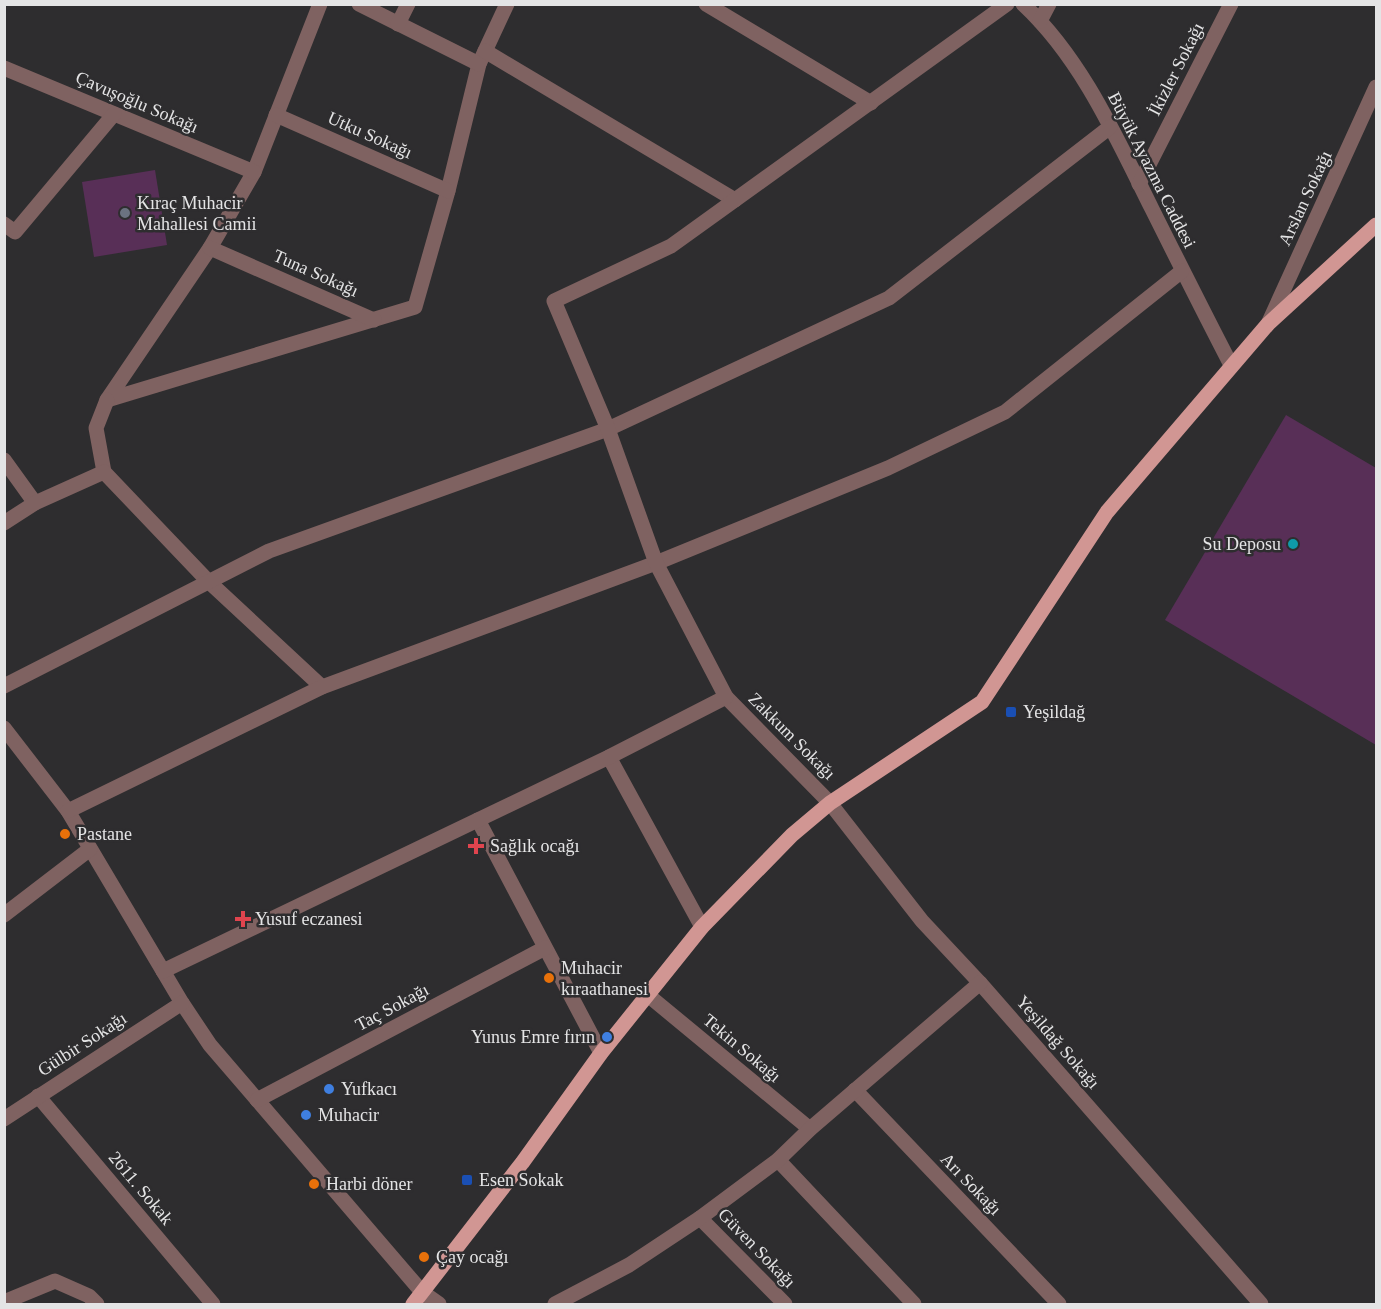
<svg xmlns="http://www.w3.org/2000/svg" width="1381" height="1309" font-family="'Times New Roman',serif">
<rect width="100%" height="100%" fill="#2e2d2f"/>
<g fill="#582f57">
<polygon points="155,170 167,245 94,257 82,182"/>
<polygon points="1286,415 1376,468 1376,745 1165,620"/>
</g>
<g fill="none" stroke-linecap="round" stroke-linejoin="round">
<g stroke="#7f6261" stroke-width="15">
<polyline points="320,4 254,172 210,248 107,400 415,307 448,191 479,64 507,4"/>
<polyline points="359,4 479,64"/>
<polyline points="706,4 871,103"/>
<path d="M1023,4C1082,59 1116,137 1152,209C1178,261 1204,313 1231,365"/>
<polyline points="1040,21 1049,4"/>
<polyline points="398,24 408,4"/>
<polyline points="485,51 735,200"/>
<polyline points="4,68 254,172"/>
<polyline points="276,115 448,191"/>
<polyline points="1139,184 1231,4"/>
<polyline points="4,224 15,232 114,114"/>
<polyline points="210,248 374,320"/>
<polyline points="1268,324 1376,87"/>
<polyline points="4,460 35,503"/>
<polyline points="104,472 96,428 107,400"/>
<polyline points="4,523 35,503 104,472 207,580 322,687"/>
<polyline points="4,686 269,551 608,429 889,298 1110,127"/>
<polyline points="726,697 830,803 922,921 980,983 1261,1304"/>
<polyline points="4,728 68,811 182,1003 210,1045 422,1292 439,1304"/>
<polyline points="609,757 702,927"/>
<polyline points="68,811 322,687 656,563 888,468 1005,412 1182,271"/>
<polyline points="478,820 601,1053"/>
<polyline points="4,915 90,849"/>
<polyline points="163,971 609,757 726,697 656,563 608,429 554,301 671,246 1007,4"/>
<polyline points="649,996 810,1129"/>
<polyline points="855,1090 1059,1304"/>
<polyline points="38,1096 213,1304"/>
<polyline points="257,1100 545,948"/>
<polyline points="4,1119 182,1003"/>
<polyline points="778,1160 914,1304"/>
<polyline points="700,1218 785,1304"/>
<polyline points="4,1302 55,1281 89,1296 97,1304"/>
<polyline points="555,1304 629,1265 700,1218 778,1160 810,1129 980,983"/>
</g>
<polyline stroke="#d19693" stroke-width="15" points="413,1304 522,1163 601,1053 702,927 792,835 830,803 982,702 1107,512 1268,324 1376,225"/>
</g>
<circle fill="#6b7280" stroke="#2e2d2f" stroke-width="2" cx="125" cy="213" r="6"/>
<circle fill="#0f9aa8" stroke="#2e2d2f" stroke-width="2" cx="1293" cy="544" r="6"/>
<g fill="#1a4fb4" stroke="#2e2d2f" stroke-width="2">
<rect x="1005" y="706" width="12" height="12" rx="3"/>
<rect x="461" y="1174" width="12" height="12" rx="3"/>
</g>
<g fill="#e8710a" stroke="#2e2d2f" stroke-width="2">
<circle cx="65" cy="834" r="6"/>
<circle cx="549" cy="978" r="6"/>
<circle cx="314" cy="1184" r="6"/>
<circle cx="424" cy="1257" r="6"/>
</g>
<g fill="#e0444e" stroke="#2e2d2f" stroke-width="2">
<path d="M473 837h6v6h6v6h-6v6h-6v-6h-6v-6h6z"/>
<path d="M240 910h6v6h6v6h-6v6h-6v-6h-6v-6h6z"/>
</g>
<g fill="#3f7fe0" stroke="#2e2d2f" stroke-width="2">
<circle cx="607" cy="1037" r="6"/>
<circle cx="329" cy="1089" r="6"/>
<circle cx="306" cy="1115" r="6"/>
</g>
<g text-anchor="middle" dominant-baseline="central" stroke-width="5" stroke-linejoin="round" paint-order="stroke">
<g font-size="18" fill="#e4e4e5" stroke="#2e2d2f">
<text transform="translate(1176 69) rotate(-63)">İkizler Sokağı</text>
<text transform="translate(137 102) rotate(23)">Çavuşoğlu Sokağı</text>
<text transform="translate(370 135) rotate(24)">Utku Sokağı</text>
<text transform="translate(1152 170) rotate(63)">Büyük Ayazma Caddesi</text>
<text transform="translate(1305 198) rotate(-65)">Arslan Sokağı</text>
<text transform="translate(316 273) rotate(24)">Tuna Sokağı</text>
<text transform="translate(792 736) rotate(45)">Zakkum Sokağı</text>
<text transform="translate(392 1007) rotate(-28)">Taç Sokağı</text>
<text transform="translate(1058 1042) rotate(49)">Yeşildağ Sokağı</text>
<text transform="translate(82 1044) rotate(-33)">Gülbir Sokağı</text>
<text transform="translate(742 1048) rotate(40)">Tekin Sokağı</text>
<text transform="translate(971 1184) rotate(46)">Arı Sokağı</text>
<text transform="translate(141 1188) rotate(50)">2611. Sokak</text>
<text transform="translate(757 1248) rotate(46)">Güven Sokağı</text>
</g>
<g font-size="18" fill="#e4e4e5" stroke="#2e2d2f" text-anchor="start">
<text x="137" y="203">Kıraç Muhacir<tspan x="137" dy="21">Mahallesi Camii</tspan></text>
<text x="1281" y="544" text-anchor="end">Su Deposu</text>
<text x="1023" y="712">Yeşildağ</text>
<text x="77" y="834">Pastane</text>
<text x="490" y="846">Sağlık ocağı</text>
<text x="255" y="919">Yusuf eczanesi</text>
<text x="561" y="968">Muhacir<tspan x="561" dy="21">kıraathanesi</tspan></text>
<text x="595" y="1037" text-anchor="end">Yunus Emre fırın</text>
<text x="341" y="1089">Yufkacı</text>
<text x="318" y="1115">Muhacir</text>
<text x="479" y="1180">Esen Sokak</text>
<text x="326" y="1184">Harbi döner</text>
<text x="436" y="1257">Çay ocağı</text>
</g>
</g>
<rect width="1381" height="1309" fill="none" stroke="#e4e4e5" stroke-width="12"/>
</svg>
